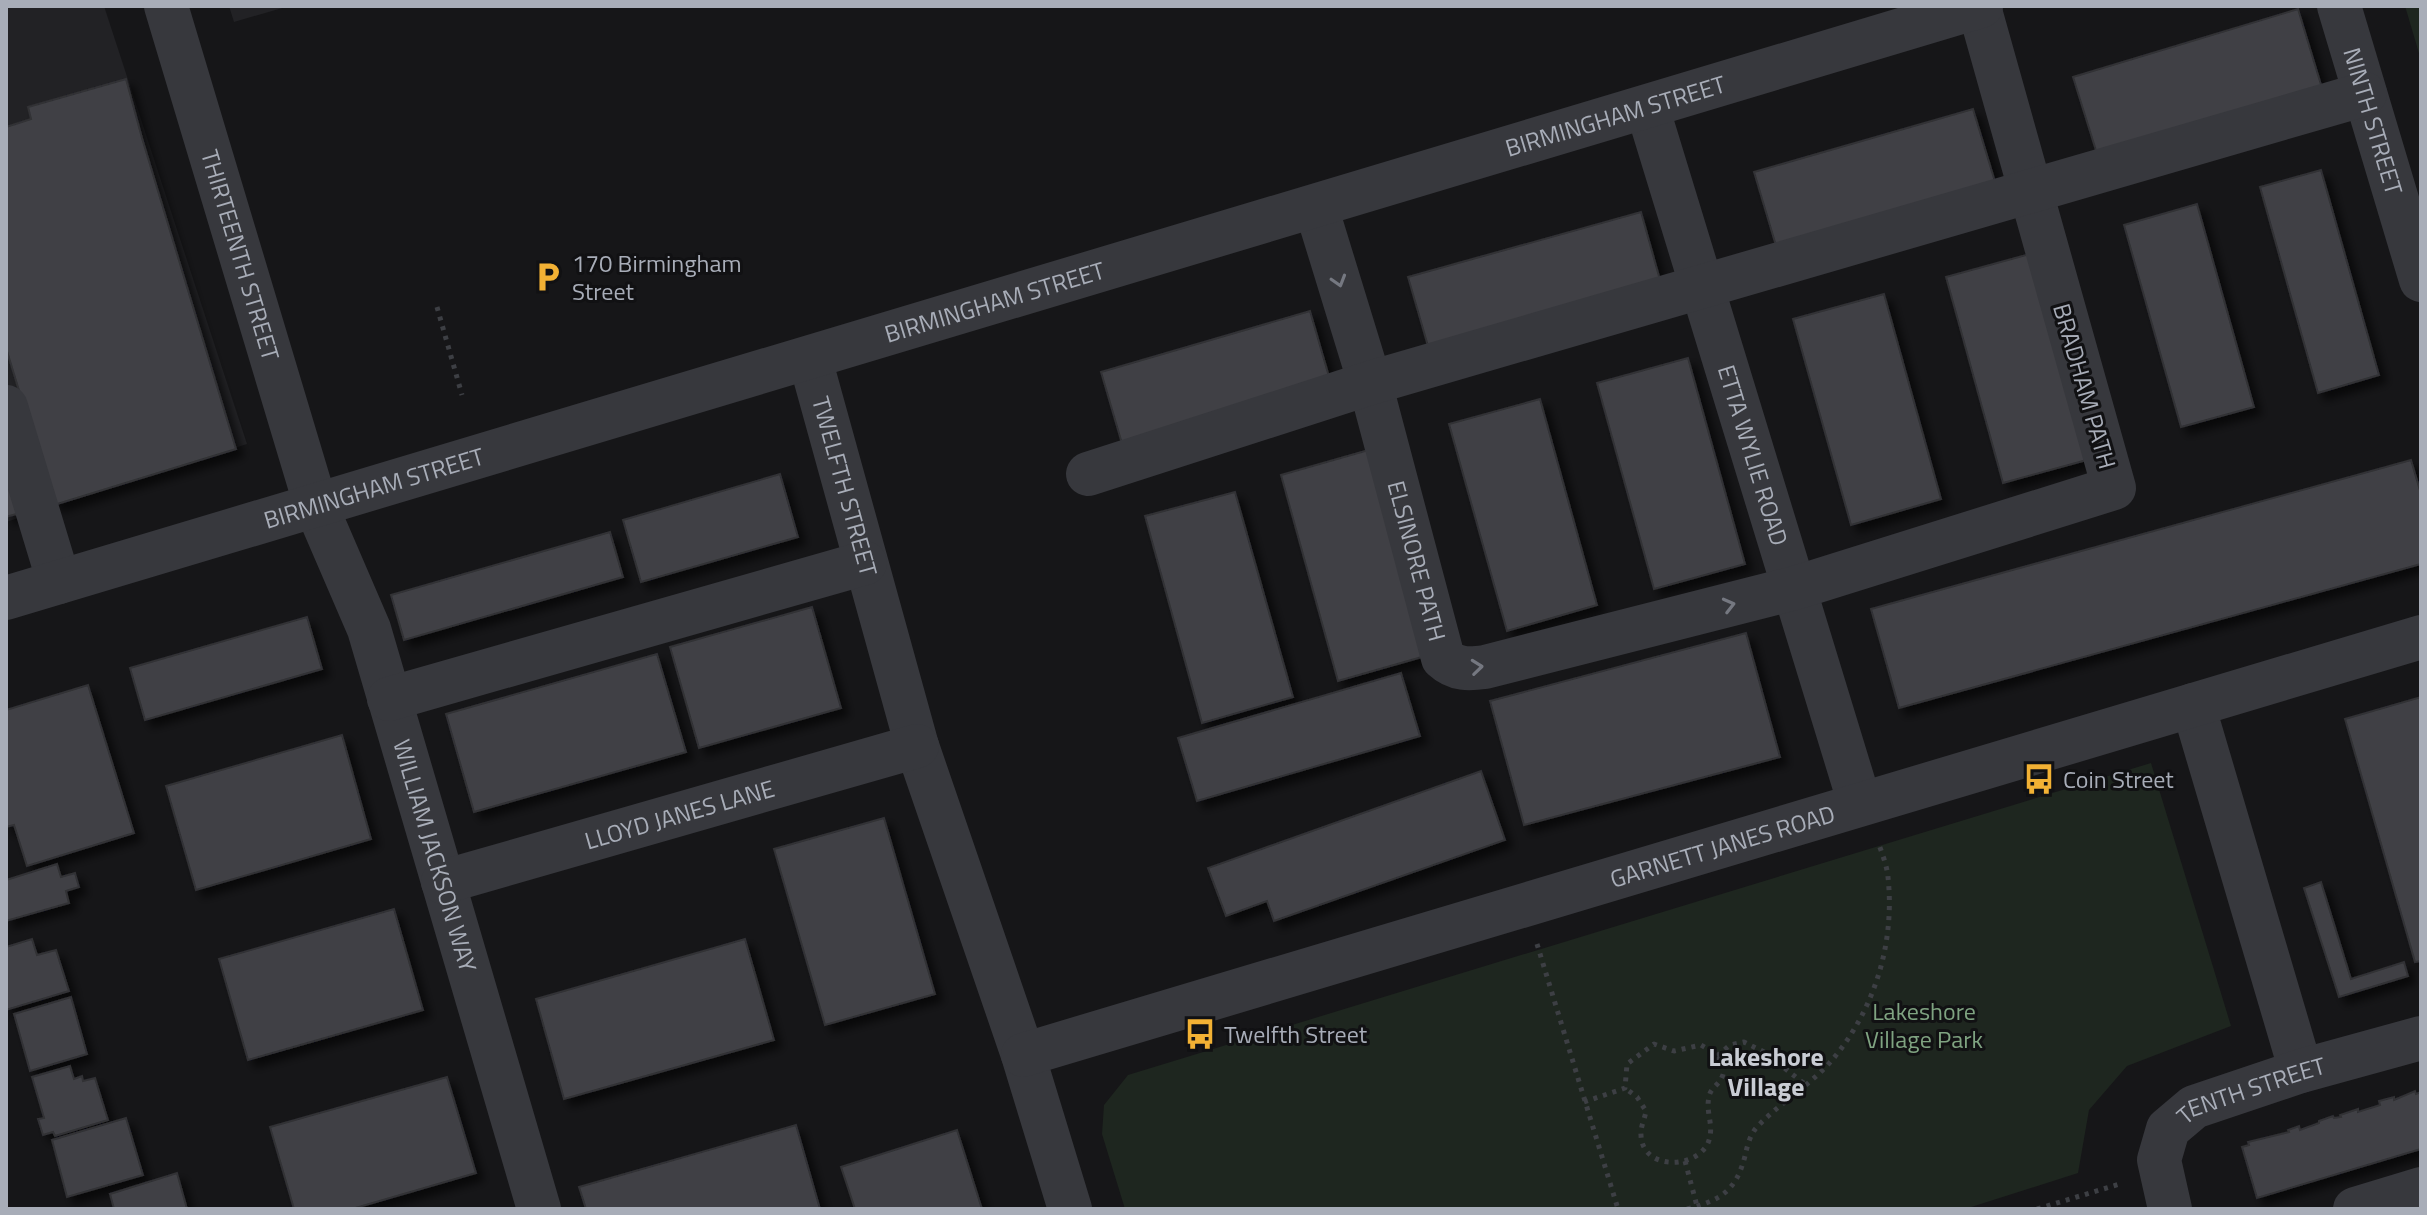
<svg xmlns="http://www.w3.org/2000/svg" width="2427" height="1215" font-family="'Titillium Web',sans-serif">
<defs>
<filter id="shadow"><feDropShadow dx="7" dy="7" stdDeviation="4" flood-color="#0009"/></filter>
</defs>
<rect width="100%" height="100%" fill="#161618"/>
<g fill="#222225">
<polygon points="6,6 104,6 247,444 6,522"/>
<polygon points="229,6 289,6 234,22"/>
</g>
<g fill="#1e261f">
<polygon points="2405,6 2421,6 2421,60"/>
<polygon points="2151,763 2231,1026 2127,1066 2089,1110 2078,1173 1965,1209 1125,1209 1102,1134 1104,1105 1128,1075"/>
</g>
<g fill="#404145" stroke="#303034" stroke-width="2" filter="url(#shadow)">
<polygon points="2298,9 2322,88 2098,157 2073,77"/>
<polygon points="126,79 142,138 236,449 54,505 6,348 6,127 31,119 28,107"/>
<polygon points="1973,109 1996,185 1777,249 1754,172"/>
<polygon points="2321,170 2379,375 2318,393 2260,187"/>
<polygon points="2197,204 2254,407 2181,427 2124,225"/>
<polygon points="1641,212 1662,287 1430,353 1408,277"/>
<polygon points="2037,252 2094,458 2003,483 1946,277"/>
<polygon points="1884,294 1941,499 1851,525 1793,319"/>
<polygon points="1310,311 1332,387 1123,447 1101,372"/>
<polygon points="1688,358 1745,564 1654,589 1597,383"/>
<polygon points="1540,399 1597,605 1507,631 1449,424"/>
<polygon points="1372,449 1429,655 1338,681 1281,475"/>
<polygon points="2411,460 2421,494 2421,564 1899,708 1871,609"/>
<polygon points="6,467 20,513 6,517"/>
<polygon points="780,474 798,537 641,582 623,520"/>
<polygon points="1235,492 1293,697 1202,723 1145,516"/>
<polygon points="610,532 623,577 404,640 391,595"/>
<polygon points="812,607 841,708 699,748 670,647"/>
<polygon points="307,617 322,669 145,720 130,668"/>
<polygon points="1746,633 1780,757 1524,825 1490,701"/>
<polygon points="657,654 686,752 474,812 446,714"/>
<polygon points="1401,673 1420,736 1197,801 1178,738"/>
<polygon points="88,685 134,833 27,866 14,825 6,827 6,710"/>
<polygon points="2421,697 2421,961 2415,962 2345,719"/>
<polygon points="342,735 371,839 196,890 166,786"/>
<polygon points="1481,771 1505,840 1274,921 1267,901 1226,916 1208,868"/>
<polygon points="884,818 935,994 825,1025 774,849"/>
<polygon points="57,864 61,877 75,873 79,887 66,891 69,903 6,921 6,880"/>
<polygon points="2321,882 2351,979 2404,962 2408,976 2339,997 2304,888"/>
<polygon points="394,909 423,1010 248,1060 219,959"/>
<polygon points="32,939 37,955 56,950 69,991 6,1010 6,947"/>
<polygon points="745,939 774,1040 564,1099 536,999"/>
<polygon points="71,997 87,1054 30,1071 14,1014"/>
<polygon points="70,1066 74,1079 82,1076 83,1081 95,1078 108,1120 55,1136 53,1132 43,1135 38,1119 44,1118 32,1077"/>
<polygon points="447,1077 476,1173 352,1209 294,1209 270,1127"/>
<polygon points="2415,1091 2416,1094 2421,1092 2421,1149 2257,1198 2242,1147 2249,1145 2248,1142 2289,1132 2288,1130 2299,1126 2300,1130 2319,1123 2319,1121 2333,1116 2334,1118 2341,1117 2340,1115 2358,1109 2358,1112 2380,1105 2379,1101 2394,1097 2394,1100"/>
<polygon points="126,1118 143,1175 67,1197 52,1140"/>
<polygon points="796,1125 820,1209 586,1209 579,1187"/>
<polygon points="957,1130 982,1209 855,1209 841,1167"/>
<polygon points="177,1173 187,1209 114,1209 110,1194"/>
</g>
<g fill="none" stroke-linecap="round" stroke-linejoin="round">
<g stroke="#3d3f44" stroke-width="5" stroke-dasharray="4 6" stroke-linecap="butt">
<polyline points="437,307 462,395"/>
<polyline points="1537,944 1618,1209"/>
<polyline points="1717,1056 1730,1045 1744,1042 1764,1052 1806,1085"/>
<path d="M1584,1102L1625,1088L1627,1064L1654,1044L1674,1051L1701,1045L1713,1052L1724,1065C1724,1069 1724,1073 1722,1077C1719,1085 1710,1088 1709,1097C1705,1114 1716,1127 1707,1145C1692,1170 1642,1169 1641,1135C1640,1128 1645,1118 1646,1111L1637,1097L1625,1088"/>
<polyline points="1685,1161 1697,1206"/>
<path d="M1687,1209C1721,1200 1736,1191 1745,1156C1747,1147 1750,1135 1756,1128C1779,1103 1811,1085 1833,1059C1875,1008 1895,943 1888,877C1887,866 1882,853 1878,842"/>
<polyline points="2037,1209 2123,1183"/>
</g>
<g stroke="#37383d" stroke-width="44">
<path id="s1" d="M166,6L316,506L369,629L539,1209"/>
<path id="s2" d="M2339,6L2421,280"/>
<path id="s3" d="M1647,107L1860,804"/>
<path id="s4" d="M1316,207L1370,383L1443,658C1456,670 1469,669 1485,667L1795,588L2114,488L1979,7"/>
<path id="s5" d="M810,359L917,746L1023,1055L1070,1209"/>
<polyline points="6,407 59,582"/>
<polyline points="1088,474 1370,383 2365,94"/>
<path id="s6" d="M6,598L1981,6"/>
<polyline points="389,699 865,563"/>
<polyline points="2193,705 2301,1071"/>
<path id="s7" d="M443,882L917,746"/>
<path id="s8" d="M1023,1055L2421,637"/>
<path id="s9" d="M2170,1209L2159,1160L2168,1129L2194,1107L2301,1071L2421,1038"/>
<polyline points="2355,1209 2421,1189"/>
</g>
</g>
<defs><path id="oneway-chevron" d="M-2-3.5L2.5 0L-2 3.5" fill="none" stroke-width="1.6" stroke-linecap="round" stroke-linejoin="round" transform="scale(2)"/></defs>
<g stroke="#757881">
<use href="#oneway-chevron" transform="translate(1339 281) rotate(73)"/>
<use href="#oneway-chevron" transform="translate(1729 605) rotate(-14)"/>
<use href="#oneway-chevron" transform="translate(1477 667) rotate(-6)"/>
</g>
<defs>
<symbol id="parking-bare" viewBox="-9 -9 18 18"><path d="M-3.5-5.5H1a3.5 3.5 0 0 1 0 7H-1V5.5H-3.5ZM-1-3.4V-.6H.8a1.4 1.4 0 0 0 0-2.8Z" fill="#f2b134" stroke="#111113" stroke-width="2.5" paint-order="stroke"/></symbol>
<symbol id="bus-bare" viewBox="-9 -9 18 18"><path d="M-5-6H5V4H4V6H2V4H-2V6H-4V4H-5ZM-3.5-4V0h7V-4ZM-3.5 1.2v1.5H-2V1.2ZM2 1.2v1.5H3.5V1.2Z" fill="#f2b134" stroke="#111113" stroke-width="2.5" paint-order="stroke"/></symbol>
</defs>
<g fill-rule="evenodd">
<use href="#parking-bare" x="526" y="255" width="44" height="44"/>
<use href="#bus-bare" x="2017" y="757" width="44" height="44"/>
<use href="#bus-bare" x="1178" y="1012" width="44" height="44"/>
</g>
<g text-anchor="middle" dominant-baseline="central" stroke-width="6" stroke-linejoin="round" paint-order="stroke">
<g font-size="24" fill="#a8adb8" stroke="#111113">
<text stroke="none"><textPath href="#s6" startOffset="1680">BIRMINGHAM STREET</textPath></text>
<text stroke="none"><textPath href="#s2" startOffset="120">NINTH STREET</textPath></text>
<text stroke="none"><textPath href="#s1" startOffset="260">THIRTEENTH STREET</textPath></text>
<text stroke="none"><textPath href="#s6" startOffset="1032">BIRMINGHAM STREET</textPath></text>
<text transform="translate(2085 386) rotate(74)">BRADHAM PATH</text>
<text stroke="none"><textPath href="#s3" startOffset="364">ETTA WYLIE ROAD</textPath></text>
<text stroke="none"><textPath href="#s5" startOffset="132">TWELFTH STREET</textPath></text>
<text stroke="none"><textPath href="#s6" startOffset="384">BIRMINGHAM STREET</textPath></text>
<text stroke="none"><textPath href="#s4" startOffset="368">ELSINORE PATH</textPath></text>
<text stroke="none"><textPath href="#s7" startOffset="246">LLOYD JANES LANE</textPath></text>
<text stroke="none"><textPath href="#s8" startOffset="730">GARNETT JANES ROAD</textPath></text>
<text stroke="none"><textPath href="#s1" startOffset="892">WILLIAM JACKSON WAY</textPath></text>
<text stroke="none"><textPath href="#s9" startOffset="176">TENTH STREET</textPath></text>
</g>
<g font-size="24" fill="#a8adb8" stroke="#111113" text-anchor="start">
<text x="572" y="263">170 Birmingham<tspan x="572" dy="28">Street</tspan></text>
<text x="2063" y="779">Coin Street</text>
<text x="1224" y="1034">Twelfth Street</text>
</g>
<g font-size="24" fill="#7fa381" stroke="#111113">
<text x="1924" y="1011">Lakeshore<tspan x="1924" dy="28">Village Park</tspan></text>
</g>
<g font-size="26" font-weight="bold" fill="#c9ccd4" stroke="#111113">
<text x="1766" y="1056">Lakeshore<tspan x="1766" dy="30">Village</tspan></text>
</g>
</g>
<rect width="2427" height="1215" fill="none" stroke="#a8adb8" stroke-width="16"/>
</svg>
